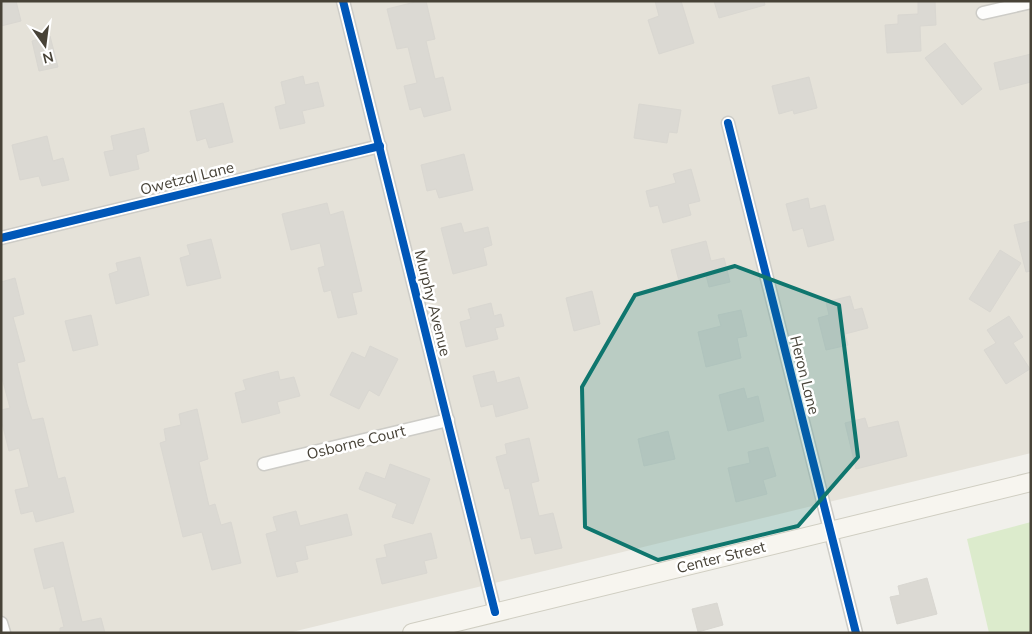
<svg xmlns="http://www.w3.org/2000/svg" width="1032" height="634" font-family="Mulish,sans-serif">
<rect width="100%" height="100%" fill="#f1f0eb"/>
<polygon fill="#e5e2d9" points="1,1 1031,1 1031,453 288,633 1,633"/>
<polygon fill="#dcebcc" points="1031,522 1031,633 989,633 967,539"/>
<g fill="#dbd9d3" stroke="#d9d7d1">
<polygon points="1,1 16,1 21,21 1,26"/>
<polygon points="419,1 426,1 435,39 426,41 435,79 443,77 451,110 424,117 421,107 410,110 404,86 417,83 408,47 397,49 387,9"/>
<polygon points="655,1 681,1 694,43 659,54 648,20 659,16"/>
<polygon points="714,1 764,1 765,5 719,18"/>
<polygon points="918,1 935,1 936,25 920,26 921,51 887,53 885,25 898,24 898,15 918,14"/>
<polygon points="50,36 58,67 39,71 32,41"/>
<polygon points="945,43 982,89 962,105 925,58"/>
<polygon points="1031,54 1031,82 1000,90 994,63"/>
<polygon points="303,76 305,85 318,82 324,106 302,111 305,123 280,129 275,107 286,104 281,82"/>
<polygon points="809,77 817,108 794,114 793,110 779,114 772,86"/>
<polygon points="223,103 233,142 209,148 206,138 197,141 190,111"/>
<polygon points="639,104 681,110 677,133 669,132 667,143 634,138"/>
<polygon points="144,128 149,151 136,155 139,169 110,176 104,152 114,150 111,136"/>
<polygon points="47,136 53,161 63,158 69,180 42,186 39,176 20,180 12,145"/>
<polygon points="464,154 473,190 439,198 436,189 427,191 421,165"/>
<polygon points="691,169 700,201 688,204 691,215 663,223 658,205 650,207 646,191 676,183 673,174"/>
<polygon points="808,198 810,209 825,205 834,240 808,247 803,228 793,231 786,204"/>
<polygon points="327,203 330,215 343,211 362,291 352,293 357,314 338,318 331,290 324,292 318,268 325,266 320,243 291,250 282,214"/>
<polygon points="1031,221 1031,271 1026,272 1014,225"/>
<polygon points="461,223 464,233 488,227 492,245 483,248 487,265 453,274 441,228"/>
<polygon points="211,239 221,278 187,286 180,258 190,255 187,245"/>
<polygon points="706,241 711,261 724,258 730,282 709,287 706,275 679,281 671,250"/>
<polygon points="1000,250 1021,263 990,312 969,299"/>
<polygon points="140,257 149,295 116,304 109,274 118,271 116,263"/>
<polygon points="15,278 24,314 13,317 25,361 17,363 27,404 32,420 43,418 58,479 65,477 74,512 36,522 33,511 21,514 15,490 29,487 19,448 9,451 1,419 1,410 10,408 1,374 1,282"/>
<polygon points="592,291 600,324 574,331 566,298"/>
<polygon points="850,296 854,310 862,308 868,328 845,334 848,345 826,350 818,318 829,315 826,302"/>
<polygon points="491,303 494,316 501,314 504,326 495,328 498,339 466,347 460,322 471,319 468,309"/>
<polygon points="741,310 747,336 737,338 741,358 706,367 698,332 721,326 718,315"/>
<polygon points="91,315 98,345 73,351 65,321"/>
<polygon points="1009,316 1023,337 1013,343 1030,369 1006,384 984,350 996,343 987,330"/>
<polygon points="370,346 398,359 379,396 369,390 359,409 330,395 352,352 365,358"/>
<polygon points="278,371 280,380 294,377 300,396 277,402 280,413 242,423 235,393 246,390 243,380"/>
<polygon points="494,371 497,383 519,377 528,408 496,417 493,404 481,407 473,376"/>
<polygon points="744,388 747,399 758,396 764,421 728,431 719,395"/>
<polygon points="197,409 208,459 199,462 209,506 215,504 221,525 231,522 241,563 212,570 202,532 183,537 160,443 166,441 164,429 181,425 179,414"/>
<polygon points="865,418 868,428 898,421 907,456 856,469 845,423"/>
<polygon points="668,431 675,459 644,466 638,439"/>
<polygon points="529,438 539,481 531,483 539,516 553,513 562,548 535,554 531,537 521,539 509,488 505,489 496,457 507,454 505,444"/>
<polygon points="768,447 776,476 763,480 767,494 736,502 728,468 750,463 748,452"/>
<polygon points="390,464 430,479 413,524 392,517 397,504 359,489 366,472 385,479"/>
<polygon points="296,511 300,526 347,514 352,535 305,546 308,559 295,562 298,572 277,577 266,534 277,531 273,517"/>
<polygon points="431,533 437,558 424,561 427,573 382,584 376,559 387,557 384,545"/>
<polygon points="63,542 82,622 101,618 105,633 60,633 60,628 64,627 54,586 44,589 34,549"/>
<polygon points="927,578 937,614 897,624 890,597 900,595 898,586"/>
<polygon points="717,603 723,625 698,632 692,609"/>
</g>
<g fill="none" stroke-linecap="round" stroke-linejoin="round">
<defs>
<g id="minor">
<polyline points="343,1 495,612"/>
<polyline points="983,13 1031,2"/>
<polyline points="728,123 856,633"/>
<polyline points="1,238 380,146"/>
<polyline points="264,464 448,420"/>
<polyline points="1,623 4,633"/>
</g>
<polyline id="secondary" points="412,633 1031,482"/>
</defs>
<use href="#minor" stroke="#cdccc7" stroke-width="15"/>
<use href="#secondary" stroke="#d0cec2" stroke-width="20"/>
<use href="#minor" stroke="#fdfdfc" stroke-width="12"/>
<use href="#secondary" stroke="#f7f5ef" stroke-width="18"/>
<defs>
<g id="cycleway">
<polyline points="343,1 495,612"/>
<polyline points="728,123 856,633"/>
<polyline points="1,238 380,146"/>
</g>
</defs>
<use href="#cycleway" stroke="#fff" stroke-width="11"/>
<use href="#cycleway" stroke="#0057b8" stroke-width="8"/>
</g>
<path fill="#0f766e" fill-opacity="0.2" stroke="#0f766e" stroke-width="4" stroke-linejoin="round" d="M735,266L839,305L858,457L798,526L658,560L585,527L582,387L635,295Z"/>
<g text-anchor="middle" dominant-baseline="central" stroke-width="5" stroke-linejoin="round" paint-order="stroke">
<g font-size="15" fill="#474237" stroke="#fff">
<text transform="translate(187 178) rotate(-14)">Owetzal Lane</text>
<text transform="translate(433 303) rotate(76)">Murphy Avenue</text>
<text transform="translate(805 375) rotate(76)">Heron Lane</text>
<text transform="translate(356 442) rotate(-14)">Osborne Court</text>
<text transform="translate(721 557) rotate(-14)">Center Street</text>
</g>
</g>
<rect width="1032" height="634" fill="none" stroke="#474237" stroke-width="5"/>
<g transform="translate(45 45) rotate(166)" stroke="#ffffff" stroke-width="4" paint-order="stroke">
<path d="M0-4L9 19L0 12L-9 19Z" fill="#474237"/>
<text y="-8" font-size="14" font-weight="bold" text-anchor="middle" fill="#474237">N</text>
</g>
</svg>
